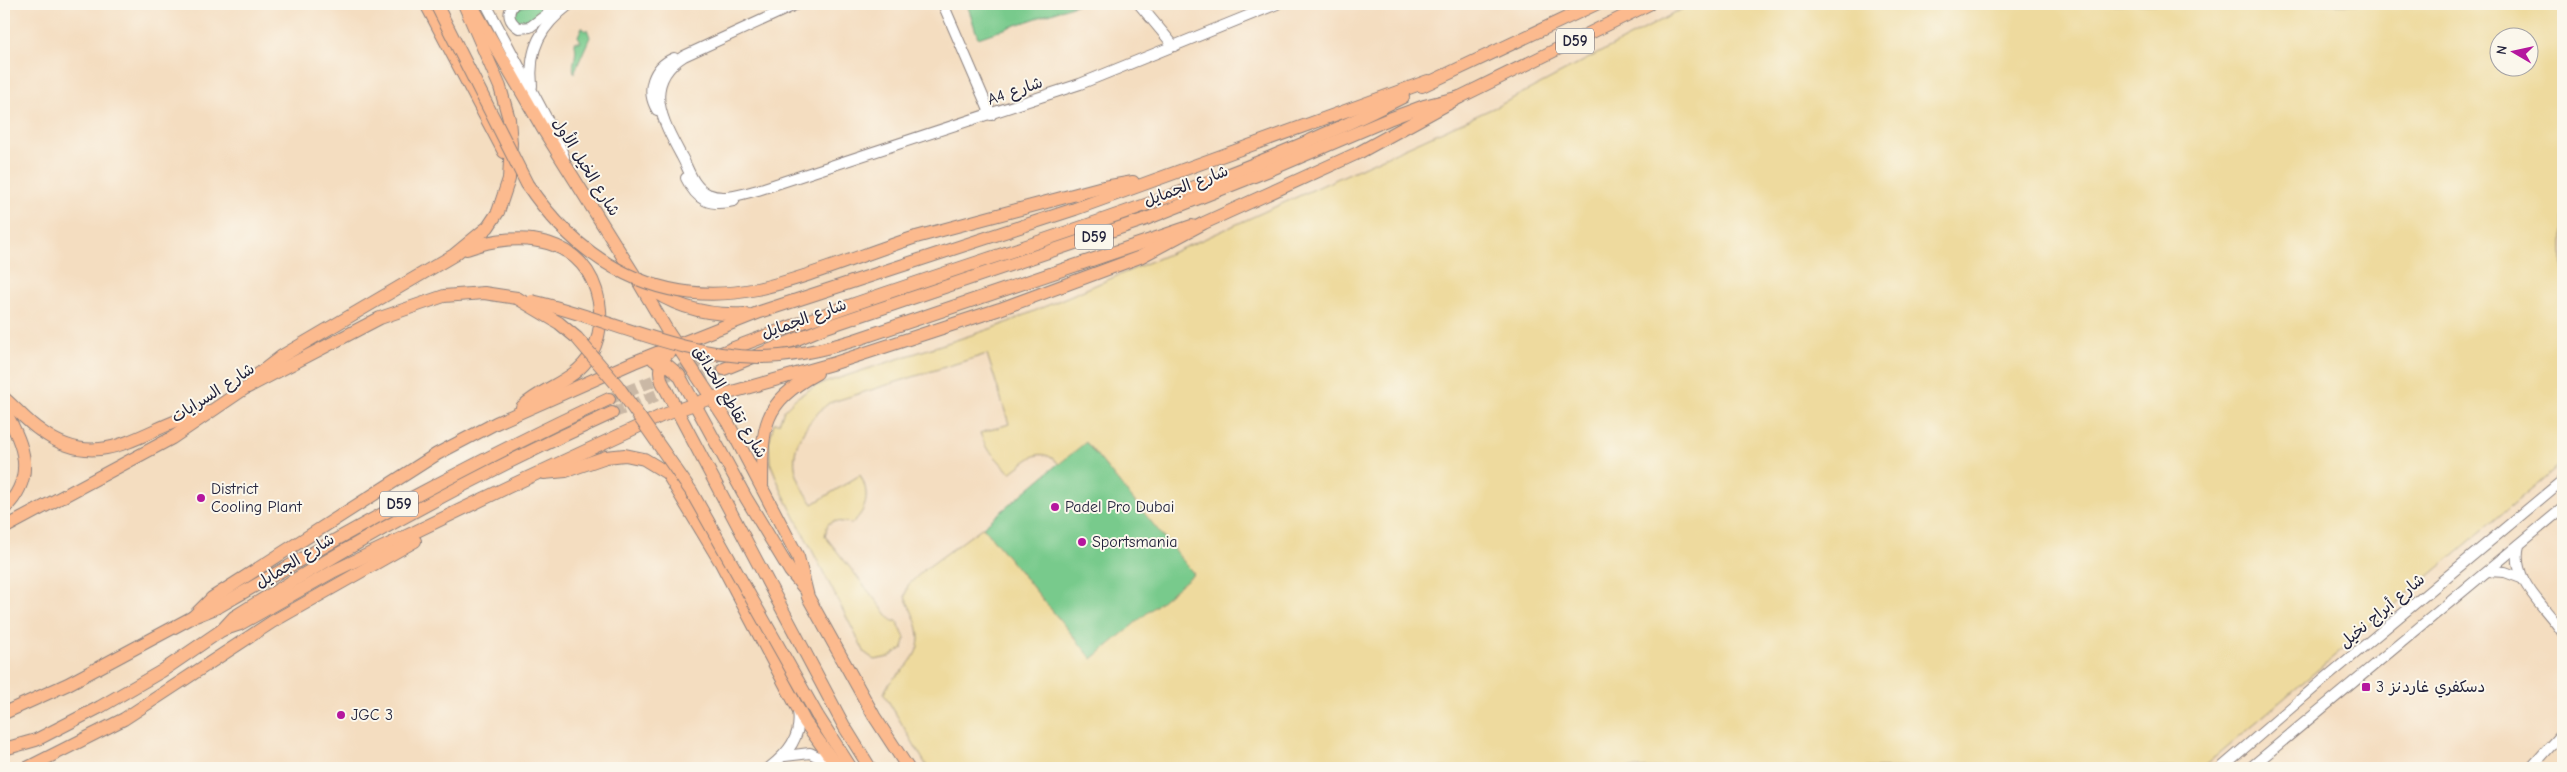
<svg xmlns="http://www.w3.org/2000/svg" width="2567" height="772" font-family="'Comic Neue','Playpen Sans Arabic',sans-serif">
<rect width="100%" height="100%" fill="#fbf7ec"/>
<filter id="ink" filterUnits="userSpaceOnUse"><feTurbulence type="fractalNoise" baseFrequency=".02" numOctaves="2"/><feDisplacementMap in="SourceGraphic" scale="10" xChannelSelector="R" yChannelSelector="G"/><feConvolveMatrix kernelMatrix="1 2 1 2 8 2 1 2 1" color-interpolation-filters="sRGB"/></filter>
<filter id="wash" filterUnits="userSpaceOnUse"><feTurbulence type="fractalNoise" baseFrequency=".0096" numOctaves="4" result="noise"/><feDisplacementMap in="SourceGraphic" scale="20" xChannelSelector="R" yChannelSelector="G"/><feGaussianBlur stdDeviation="1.12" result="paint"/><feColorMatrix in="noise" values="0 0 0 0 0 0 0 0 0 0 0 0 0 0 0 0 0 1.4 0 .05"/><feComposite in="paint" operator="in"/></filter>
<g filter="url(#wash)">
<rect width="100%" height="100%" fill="#f4ddc0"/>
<g fill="#78ca8c" stroke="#4d7664">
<polygon points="535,4 557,4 521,27 512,14 517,8"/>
<polygon points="967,4 1078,4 978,38"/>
<path d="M582,27L585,31L587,29L590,37L574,73C571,62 579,54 574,42H581L578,36Z"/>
<polygon points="1085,441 1195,574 1092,659 983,527"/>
</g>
<path fill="#eeda9e" stroke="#887e6c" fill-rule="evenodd" d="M1692,4H2563V462L2202,768H928L884,694C888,682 893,679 902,671C929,644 919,627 905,597L908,585L924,570L983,527L1092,659L1194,574L1086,442L1059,464C1039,444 1029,460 1010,473L986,447L980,433L1009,424L987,354L829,403C807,420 785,451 799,480C802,489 808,496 813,504L860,475C870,492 868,510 852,523L834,521L828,524L825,536L892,621H897L905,638L903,648L889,657L875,660L865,653L782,492L770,462L769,442L774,423H779L784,410L796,398L815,386L999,326L1204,239L1500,105ZM2500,38H2530V68H2500Z"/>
</g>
<g filter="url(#ink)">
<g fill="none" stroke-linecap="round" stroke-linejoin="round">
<g stroke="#cab8a5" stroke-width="12" stroke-dasharray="12 6" stroke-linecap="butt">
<polyline points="609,399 716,355"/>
<polyline points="612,413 724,369"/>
</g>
<defs>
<g id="minor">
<polyline points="486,4 556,136 564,157"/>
<path d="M514,4C506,13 509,22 519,28L530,27L554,9"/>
<path d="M797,4L684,56C641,83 663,122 682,157C689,170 693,187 708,194C724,201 742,194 758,190L1080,84L1277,4"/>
<polyline points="943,4 991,115"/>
<polyline points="1139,4 1174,46"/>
<path d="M532,86C528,48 541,26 570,4"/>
<path d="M657,110C645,90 653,67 674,58"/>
<path d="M686,178C697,201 710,207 734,201"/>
<path d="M2519,545C2510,581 2546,606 2563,633"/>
<polyline points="2488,571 2505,572 2521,578"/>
<polyline points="785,756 810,753 833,764"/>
<path d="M769,768C788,753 802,737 798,711"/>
<polyline points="2221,768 2322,681 2563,480"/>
<polyline points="2250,768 2563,508"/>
<polyline points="2531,768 2563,732"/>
</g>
<g id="major">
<polyline points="426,4 504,152"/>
<polyline points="471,4 543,129 638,281 668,332 728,423 798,557 808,597 874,716 908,768"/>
<polyline points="1422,86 1596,4"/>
<polyline points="916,237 1099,188 1133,182"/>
<path d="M467,249C520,229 587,236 599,302C602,320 600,338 591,354C576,381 543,387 522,407"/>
<path d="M643,284C673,307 707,316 745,314"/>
<polyline points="855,340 1192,226"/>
<path d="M673,349C661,358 657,368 662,382L844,726L870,768"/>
<path d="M716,355C943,265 1184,208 1403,97"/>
<polyline points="654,360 666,364 679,375 746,498 790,571 804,588"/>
<polyline points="724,369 826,327 1146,219 1267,171 1389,119 1424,106 1460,97 1649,4"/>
<polyline points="252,379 282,356 454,255 488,227 498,212 509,179 511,143 509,119 500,87 464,4"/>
<path d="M4,398C17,409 27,422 41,431C103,477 146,424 205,412"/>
<path d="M4,410C24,444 37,477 4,509"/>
<polyline points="544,473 566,471 606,457 625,455 644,459 667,473 721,563 805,722 838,768"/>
<path d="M762,485C762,426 762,403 817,373"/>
<polyline points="4,528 172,438 244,389 380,318 444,296 484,293 517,298"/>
<polyline points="193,617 212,598 437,454 496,423 634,362 760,312 1075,209 1428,81"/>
<polyline points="222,630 240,624 334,571 508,487 661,416 711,398 835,363 1000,309 1140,257 1204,223 1360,152 1460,97"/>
<path d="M4,713L68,684L193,617L218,607C346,533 474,461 609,399"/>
<polyline points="817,715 851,768"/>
<path d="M4,749L36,740L100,707L162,671L222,630L234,617C355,541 481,472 612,413"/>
<polyline points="27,768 124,719 272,622 415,541"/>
</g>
</defs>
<use href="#minor" stroke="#8b807e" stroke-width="12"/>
<use href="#major" stroke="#8b807e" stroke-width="14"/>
<use href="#minor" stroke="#fff" stroke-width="10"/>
<use href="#major" stroke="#fcba8e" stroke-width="12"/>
<defs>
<g id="major-bridge">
<path d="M436,4L527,184C580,263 660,309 757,289C808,278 866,253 916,237"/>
<polyline points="517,298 559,323 577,338 617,385 691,491 817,715"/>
<path d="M532,301C607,318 679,356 758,357C791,357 823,350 855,340"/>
</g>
</defs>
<use href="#major-bridge" stroke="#8b807e" stroke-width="14" stroke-linecap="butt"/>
<use href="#major-bridge" stroke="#fcba8e" stroke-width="12"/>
</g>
</g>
<g fill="#b5179e" stroke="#fbf7ec" stroke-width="2">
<circle cx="201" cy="498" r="5"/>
<circle cx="1055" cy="507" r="5"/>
<circle cx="1082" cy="542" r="5"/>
<rect x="2361" y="682" width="10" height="10" rx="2.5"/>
<circle cx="341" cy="715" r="5"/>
</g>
<g text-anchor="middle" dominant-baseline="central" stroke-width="4" stroke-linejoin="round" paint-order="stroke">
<g fill="#fbf7ec" stroke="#636270" stroke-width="1">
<rect x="1556" y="28.5" width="38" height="25" rx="4"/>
<rect x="1075" y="224.5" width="38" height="25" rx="4"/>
<rect x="380" y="491.5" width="38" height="25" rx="4"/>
</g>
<g font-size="15" font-weight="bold" fill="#22223b">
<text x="1575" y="41">D59</text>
<text x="1094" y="237">D59</text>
<text x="399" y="504">D59</text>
</g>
<g font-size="16" fill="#22223b" stroke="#fbf7ec">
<text transform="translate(1015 91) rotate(-19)">A4 شارع</text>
<text transform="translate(586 167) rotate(58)">شارع الخيل الأول</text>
<text transform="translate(1186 186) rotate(-21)">شارع الجمايل</text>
<text transform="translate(804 319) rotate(-20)">شارع الجمايل</text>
<text transform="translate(213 393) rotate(-33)">شارع السرايات</text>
<text transform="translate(730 402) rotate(59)">شارع تقاطع الحدائق</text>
<text transform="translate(295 561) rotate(-32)">شارع الجمايل</text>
<text transform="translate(2382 611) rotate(-40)">شارع أبراج نخيل</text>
</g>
<g font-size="16" fill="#22223b" stroke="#fbf7ec" text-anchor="start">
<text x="211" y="489">District<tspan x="211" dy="18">Cooling Plant</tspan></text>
<text x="1065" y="507">Padel Pro Dubai</text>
<text x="1092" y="542">Sportsmania</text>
<text x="2376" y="687">دسكفري غاردنز 3</text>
<text x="351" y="715">JGC 3</text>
</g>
</g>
<rect width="2567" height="772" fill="none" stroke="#fbf7ec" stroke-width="20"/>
<g transform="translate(2514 52) rotate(279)"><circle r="24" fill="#fbf7ec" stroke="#a4a2a5"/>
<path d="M0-4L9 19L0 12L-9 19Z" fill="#b5179e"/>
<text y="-8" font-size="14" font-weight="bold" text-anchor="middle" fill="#22223b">N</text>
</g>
</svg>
